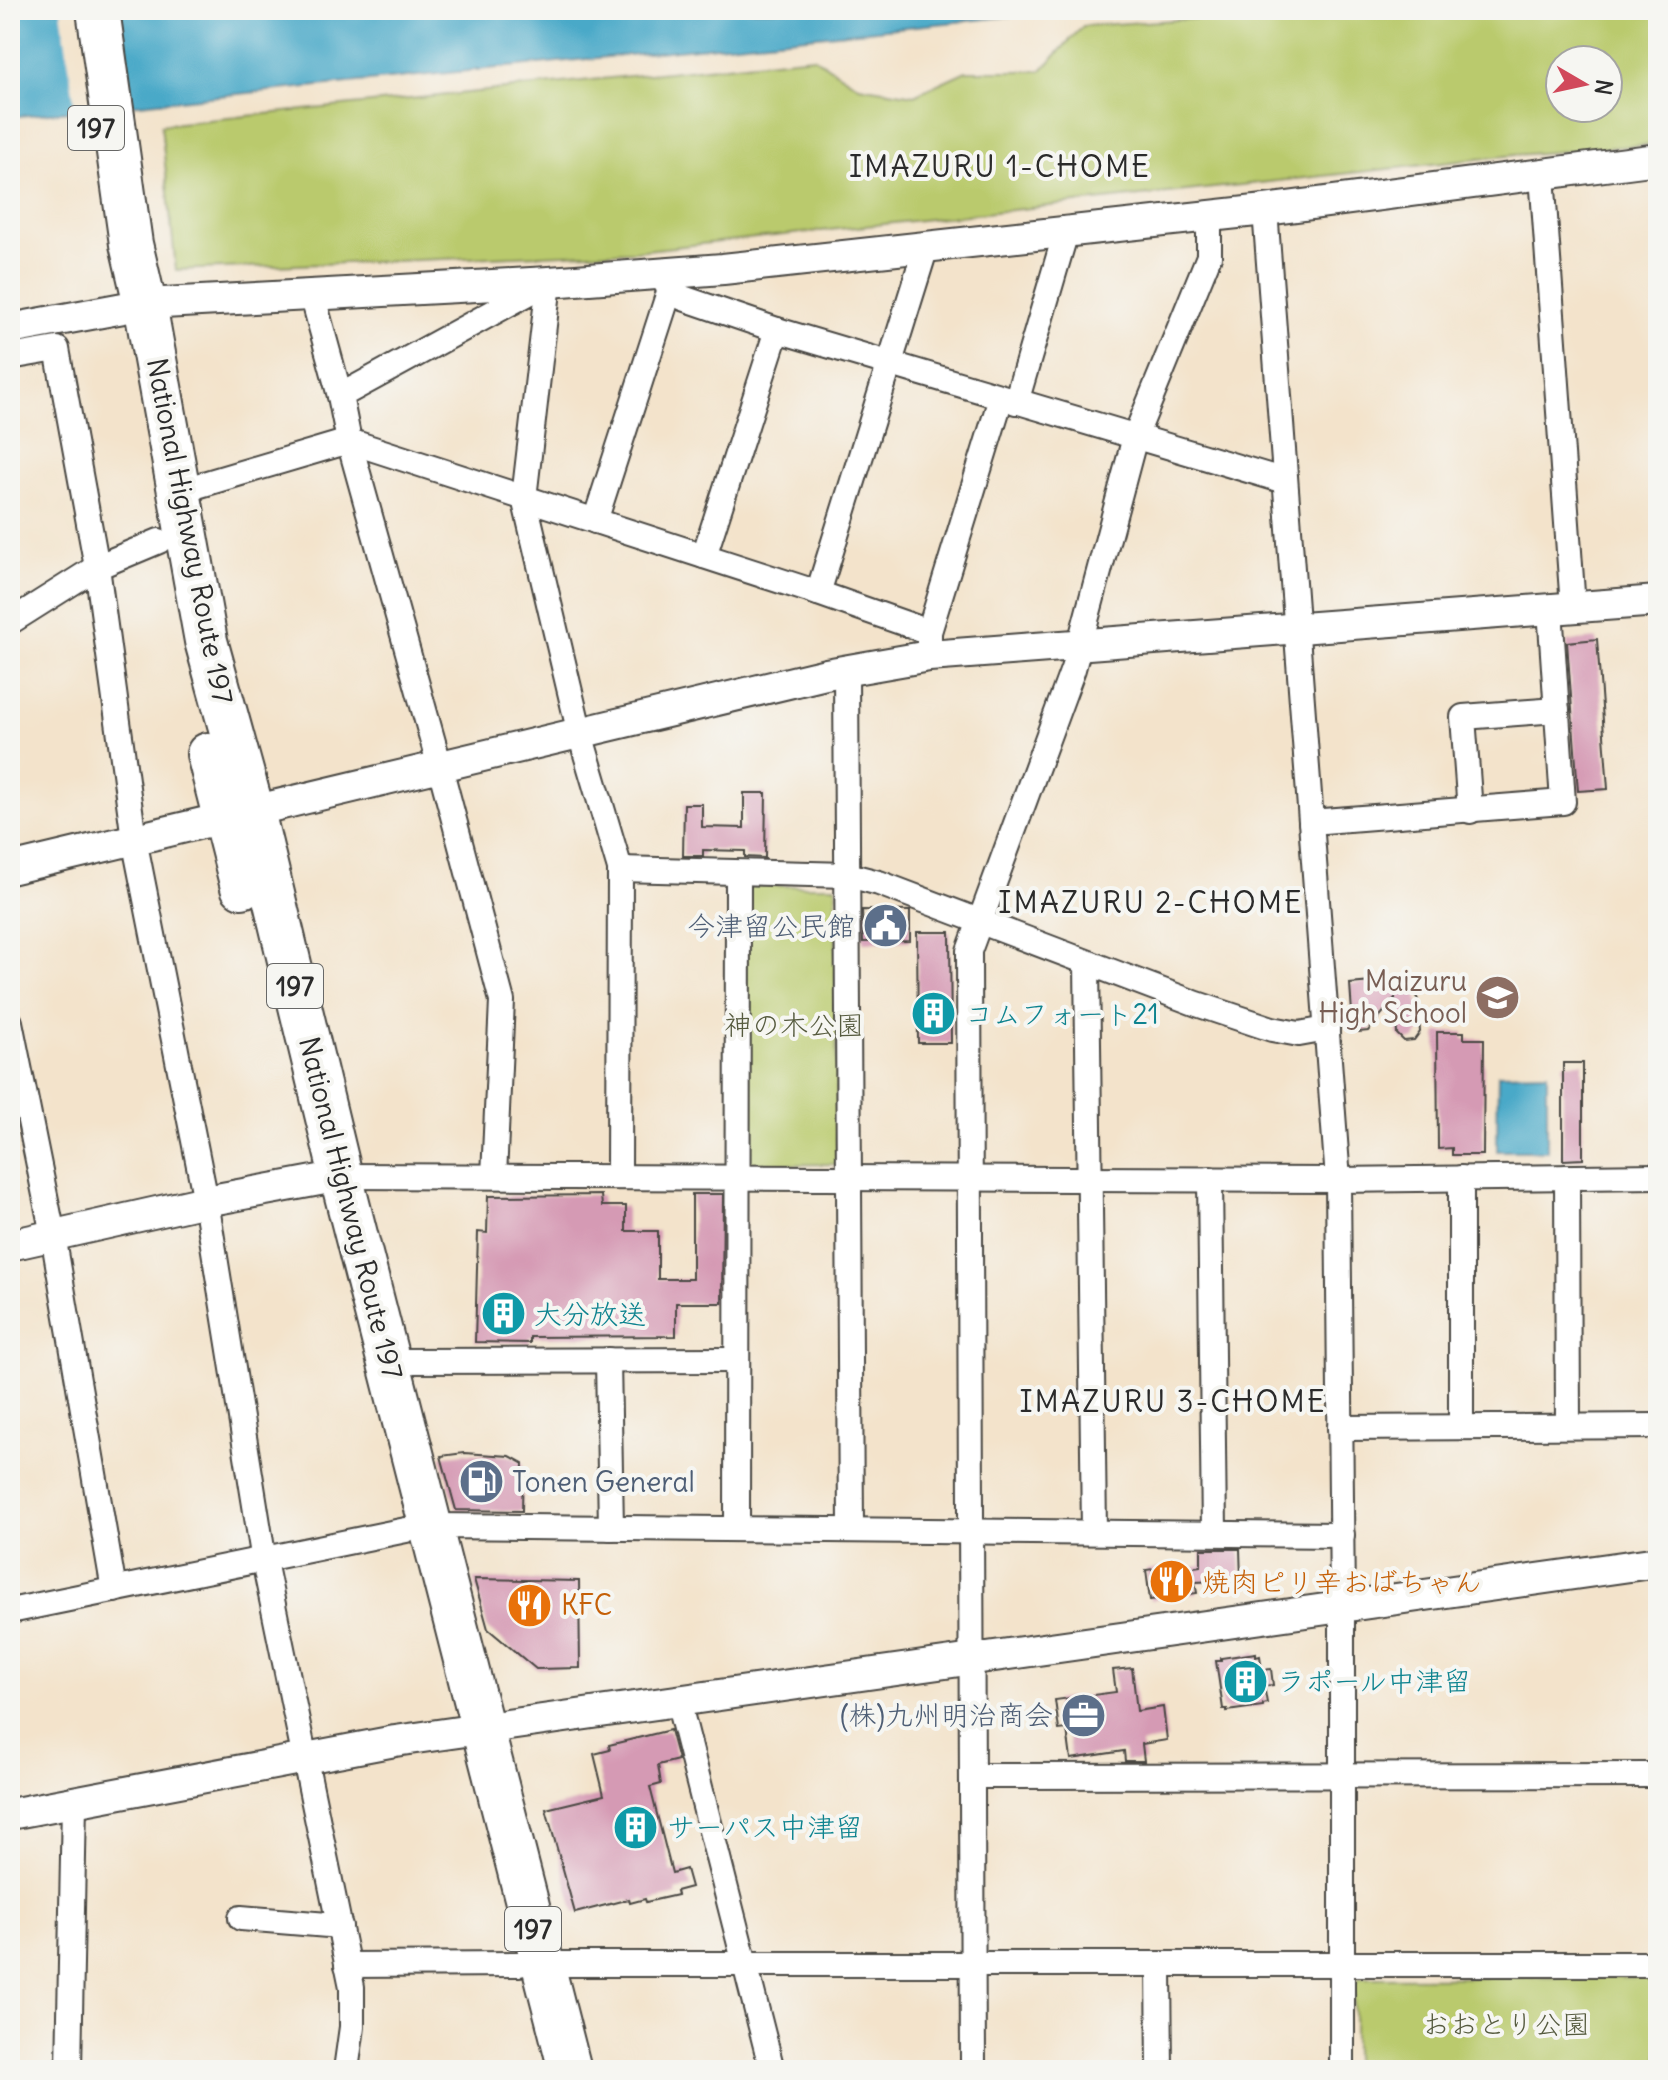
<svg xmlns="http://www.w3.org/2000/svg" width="1668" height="2080" font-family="Delius,'Klee One',sans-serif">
<rect width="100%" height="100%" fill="#f6f6f2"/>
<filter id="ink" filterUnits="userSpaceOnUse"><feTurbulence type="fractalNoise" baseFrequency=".0125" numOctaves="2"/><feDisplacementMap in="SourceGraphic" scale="16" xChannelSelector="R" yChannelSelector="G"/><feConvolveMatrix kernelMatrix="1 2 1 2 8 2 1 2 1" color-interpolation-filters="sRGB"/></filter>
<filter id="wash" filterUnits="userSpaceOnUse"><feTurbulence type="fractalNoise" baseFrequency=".006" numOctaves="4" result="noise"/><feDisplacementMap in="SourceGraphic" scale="32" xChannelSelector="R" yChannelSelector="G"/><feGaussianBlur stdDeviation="1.8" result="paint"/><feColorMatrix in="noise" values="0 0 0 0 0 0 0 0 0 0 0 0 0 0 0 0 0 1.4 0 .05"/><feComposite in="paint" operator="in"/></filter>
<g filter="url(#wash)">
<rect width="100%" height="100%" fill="#f3e3cb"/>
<g fill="#baca6d" stroke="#727a4c" stroke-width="2" fill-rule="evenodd">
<path d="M1330,10H1658V144L1515,155L637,251L176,270L161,125L813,57L859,86L914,95L966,71H1041L1083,26ZM1560,60H1608V108H1560Z"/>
<polygon points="751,886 836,886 837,1164 757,1165 750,1164 744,1156 744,893"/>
<polygon points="1658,1977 1658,2070 1354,2070 1354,1985 1360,1978"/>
</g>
<g fill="#48a9c8" stroke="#3a6a7a" stroke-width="2">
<polygon points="10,10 1075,10 10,117"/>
<polygon points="1547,1073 1547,1151 1497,1151 1498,1074"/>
</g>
<polygon fill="#f3e3cb" points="61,10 117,10 132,109 76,114"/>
<g id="blocks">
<g fill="#d59ab4">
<polygon points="1597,639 1608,789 1578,791 1567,642"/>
<polygon points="744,793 766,793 765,858 745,857 745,851 703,850 703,856 683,856 684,804 702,804 702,827 744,828"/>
<polygon points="862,910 910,911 910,941 863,942"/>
<polygon points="917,932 950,932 951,1043 918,1043"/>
<polygon points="1416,978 1420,1032 1414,1040 1404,1041 1397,1034 1395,998 1368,1031 1359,1032 1353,1027 1350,984"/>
<polygon points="1437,1032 1464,1032 1464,1039 1484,1039 1483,1155 1452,1155 1452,1148 1438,1149"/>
<polygon points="1563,1063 1583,1063 1583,1159 1563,1160"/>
<polygon points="692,1194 723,1194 722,1303 676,1303 676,1336 530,1337 530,1343 475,1342 478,1232 487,1233 488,1196 601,1195 602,1206 626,1206 626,1231 658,1231 658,1279 692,1279"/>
<polygon points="464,1453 510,1456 523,1463 522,1511 456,1510 441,1456"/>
<polygon points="1201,1549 1240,1549 1241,1580 1195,1582 1197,1593 1150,1600 1146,1570 1166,1567 1167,1571 1201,1566"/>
<polygon points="474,1579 579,1581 580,1668 536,1669 488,1629"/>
<polygon points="1256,1653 1256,1657 1260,1656 1262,1670 1271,1669 1273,1685 1264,1686 1267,1703 1263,1704 1263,1706 1227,1711 1227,1709 1223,1709 1216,1661 1221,1661 1221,1658"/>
<polygon points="1132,1668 1137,1711 1163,1707 1167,1740 1142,1744 1144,1761 1125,1761 1124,1751 1071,1759 1067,1729 1059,1730 1055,1700 1116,1692 1113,1670"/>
<polygon points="670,1730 678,1760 658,1765 661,1784 650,1787 672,1873 686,1869 691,1887 676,1891 677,1895 646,1902 645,1899 630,1903 629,1899 575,1913 546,1809 604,1795 594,1754 610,1750 609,1745"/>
</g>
</g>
</g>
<g filter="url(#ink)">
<use href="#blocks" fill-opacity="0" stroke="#494743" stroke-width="2"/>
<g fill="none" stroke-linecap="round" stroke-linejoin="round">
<defs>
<g id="minor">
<polyline points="1542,175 1573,607"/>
<polyline points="1265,210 1338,1180 1342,1607 1342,2070"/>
<polyline points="660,275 670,289 683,298 777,330 1285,481"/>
<polyline points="549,282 524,498 580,734 620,869 619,1177"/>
<polyline points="312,294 340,396"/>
<polyline points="10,357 57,349 97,567 134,839 206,1201 264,1561 352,1987 352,2027 346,2070"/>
<polyline points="1016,402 1066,232"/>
<polyline points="180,491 349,441 818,593 929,632"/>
<polyline points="595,521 670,289"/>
<polyline points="704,556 777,330"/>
<polyline points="818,593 926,247"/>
<polyline points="10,622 97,567 159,541"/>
<polyline points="929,646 929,632 1001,398"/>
<polyline points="846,670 851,1530"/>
<polyline points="1470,811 1463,717 1557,710"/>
<polyline points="1311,822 1563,802 1550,609"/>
<polyline points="620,869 848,875 879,883 1197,1004 1272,1029 1299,1034 1327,1029"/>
<polyline points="1087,963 1094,1532"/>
<polyline points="10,1022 53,1235 114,1590"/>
<polyline points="341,1176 1338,1180 1658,1176"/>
<polyline points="494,1176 502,1001 440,767 349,441 340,396 547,283"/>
<polyline points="1567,1177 1568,1426"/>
<polyline points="1210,1179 1214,1533"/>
<polyline points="608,1360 611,1528"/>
<polyline points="389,1361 737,1360"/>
<polyline points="1461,1427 1461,1178"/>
<polyline points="1340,1428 1658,1426"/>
<polyline points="431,1526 1342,1535"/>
<polyline points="737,1529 738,874"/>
<polyline points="10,1611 406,1530"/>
<polyline points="678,1701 772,2070"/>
<polyline points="972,1776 1658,1775"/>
<polyline points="241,1918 340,1926"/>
<polyline points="542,1964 1658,1964"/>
<polyline points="347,1965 519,1964"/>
<polyline points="1159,1965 1160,2070"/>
<polyline points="69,2070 74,1802"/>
<polyline points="973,2070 969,951 1073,669 1135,437 1209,256 1209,216"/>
</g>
<g id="tertiary">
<polyline points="10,329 145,304 549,282 723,269 1265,210 1658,159"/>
<polyline points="10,869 826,674 929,656 1658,601"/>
<polyline points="10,1245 206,1201 341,1176"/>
<polyline points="10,1814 395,1741 1658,1562"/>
</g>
<g id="trunk">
<polyline points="98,10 131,244 145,304 206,641 253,811 341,1176 570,2070"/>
<polyline points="208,754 242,887"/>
</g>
</defs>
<use href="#minor" stroke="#494743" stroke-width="28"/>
<use href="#tertiary" stroke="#494743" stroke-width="34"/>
<use href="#trunk" stroke="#494743" stroke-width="46"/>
<use href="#minor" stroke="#fff" stroke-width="24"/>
<use href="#tertiary" stroke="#fff" stroke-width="30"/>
<use href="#trunk" stroke="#fff" stroke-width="42"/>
</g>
</g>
<defs>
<symbol id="civic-disc" viewBox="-11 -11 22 22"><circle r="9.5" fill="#5c6f8a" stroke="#f6f6f2"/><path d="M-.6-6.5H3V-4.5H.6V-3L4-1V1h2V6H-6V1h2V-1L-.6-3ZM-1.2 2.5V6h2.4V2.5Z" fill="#fff"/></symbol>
<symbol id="school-disc" viewBox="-11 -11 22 22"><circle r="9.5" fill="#8d6e63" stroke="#f6f6f2"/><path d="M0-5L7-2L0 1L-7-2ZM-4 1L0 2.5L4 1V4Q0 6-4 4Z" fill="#fff"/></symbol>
<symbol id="building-disc" viewBox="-11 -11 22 22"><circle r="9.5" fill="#0f9aa8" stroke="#f6f6f2"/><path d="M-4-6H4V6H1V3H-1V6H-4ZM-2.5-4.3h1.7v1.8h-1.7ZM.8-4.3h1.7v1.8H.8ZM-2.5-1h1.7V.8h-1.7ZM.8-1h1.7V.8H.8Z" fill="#fff"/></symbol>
<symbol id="fuel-disc" viewBox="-11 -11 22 22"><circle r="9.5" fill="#5c6f8a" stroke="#f6f6f2"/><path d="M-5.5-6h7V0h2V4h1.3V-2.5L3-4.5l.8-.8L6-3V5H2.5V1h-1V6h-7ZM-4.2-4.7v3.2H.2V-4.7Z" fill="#fff"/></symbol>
<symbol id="restaurant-disc" viewBox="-11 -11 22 22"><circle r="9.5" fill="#e8710a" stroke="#f6f6f2"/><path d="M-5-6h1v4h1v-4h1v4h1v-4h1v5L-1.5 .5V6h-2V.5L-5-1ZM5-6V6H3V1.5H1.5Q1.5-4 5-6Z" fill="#fff"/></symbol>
<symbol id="office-disc" viewBox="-11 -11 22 22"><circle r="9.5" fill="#5c6f8a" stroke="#f6f6f2"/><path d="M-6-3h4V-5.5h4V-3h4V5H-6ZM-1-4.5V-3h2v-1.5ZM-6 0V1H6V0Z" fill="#fff"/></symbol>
</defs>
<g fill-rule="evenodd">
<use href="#civic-disc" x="860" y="900" width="51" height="51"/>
<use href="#school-disc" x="1472" y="972" width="51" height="51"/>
<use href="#building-disc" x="908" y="988" width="51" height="51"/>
<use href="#building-disc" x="478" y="1288" width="51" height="51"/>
<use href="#fuel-disc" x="456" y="1456" width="51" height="51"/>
<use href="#restaurant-disc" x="1146" y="1556" width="51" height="51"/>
<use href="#restaurant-disc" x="504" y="1580" width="51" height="51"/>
<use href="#building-disc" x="1220" y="1656" width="51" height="51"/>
<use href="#office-disc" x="1058" y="1690" width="51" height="51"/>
<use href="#building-disc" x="610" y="1802" width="51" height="51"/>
</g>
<g text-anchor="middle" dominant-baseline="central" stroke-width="8" stroke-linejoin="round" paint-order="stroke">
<g fill="#f6f6f2" stroke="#686867" stroke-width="2">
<rect x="68" y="106" width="56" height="44" rx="6"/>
<rect x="267" y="964" width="56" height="44" rx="6"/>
<rect x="505" y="1907" width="56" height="44" rx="6"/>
</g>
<g font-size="26" font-weight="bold" fill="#2b2b2b">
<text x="96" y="128">197</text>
<text x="295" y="986">197</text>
<text x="533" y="1929">197</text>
</g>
<g font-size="28" fill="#2b2b2b" stroke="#f6f6f2">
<text transform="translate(190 531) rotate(79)">National Highway Route 197</text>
<text transform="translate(351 1208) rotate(76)">National Highway Route 197</text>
</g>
<g font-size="28" fill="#4e5e75" stroke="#f6f6f2" text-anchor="end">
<text x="855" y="926">今津留公民館</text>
<text x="512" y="1482" text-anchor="start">Tonen General</text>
<text x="1053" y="1715">(株)九州明治商会</text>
</g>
<g font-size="28" fill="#785e54" stroke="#f6f6f2" text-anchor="end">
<text x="1467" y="981">Maizuru<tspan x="1467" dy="32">High School</tspan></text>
</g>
<g font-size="28" fill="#0d838f" stroke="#f6f6f2" text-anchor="start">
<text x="965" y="1014">コムフォート21</text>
<text x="534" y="1314">大分放送</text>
<text x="1277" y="1681">ラポール中津留</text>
<text x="667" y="1827">サーパス中津留</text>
</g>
<g font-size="28" fill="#565b3f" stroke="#f6f6f2">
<text x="794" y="1025">神の木公園</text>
<text x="1506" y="2024">おおとり公園</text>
</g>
<g font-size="28" fill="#c56008" stroke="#f6f6f2" text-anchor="start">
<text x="1202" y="1582">焼肉ピリ辛おばちゃん</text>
<text x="561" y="1605">KFC</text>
</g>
<g font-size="30" letter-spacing="2" fill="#2b2b2b" stroke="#f6f6f2">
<text x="1000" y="166">IMAZURU 1-CHOME</text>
<text x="1151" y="902">IMAZURU 2-CHOME</text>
<text x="1173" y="1401">IMAZURU 3-CHOME</text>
</g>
</g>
<rect width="1668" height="2080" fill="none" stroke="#f6f6f2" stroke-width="40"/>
<g transform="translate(1584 84) rotate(99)"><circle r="38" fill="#f6f6f2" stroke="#a5a5a2" stroke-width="2"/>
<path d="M0-6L14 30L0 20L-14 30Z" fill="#d1495b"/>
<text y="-12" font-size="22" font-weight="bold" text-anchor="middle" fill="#2b2b2b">N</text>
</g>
</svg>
